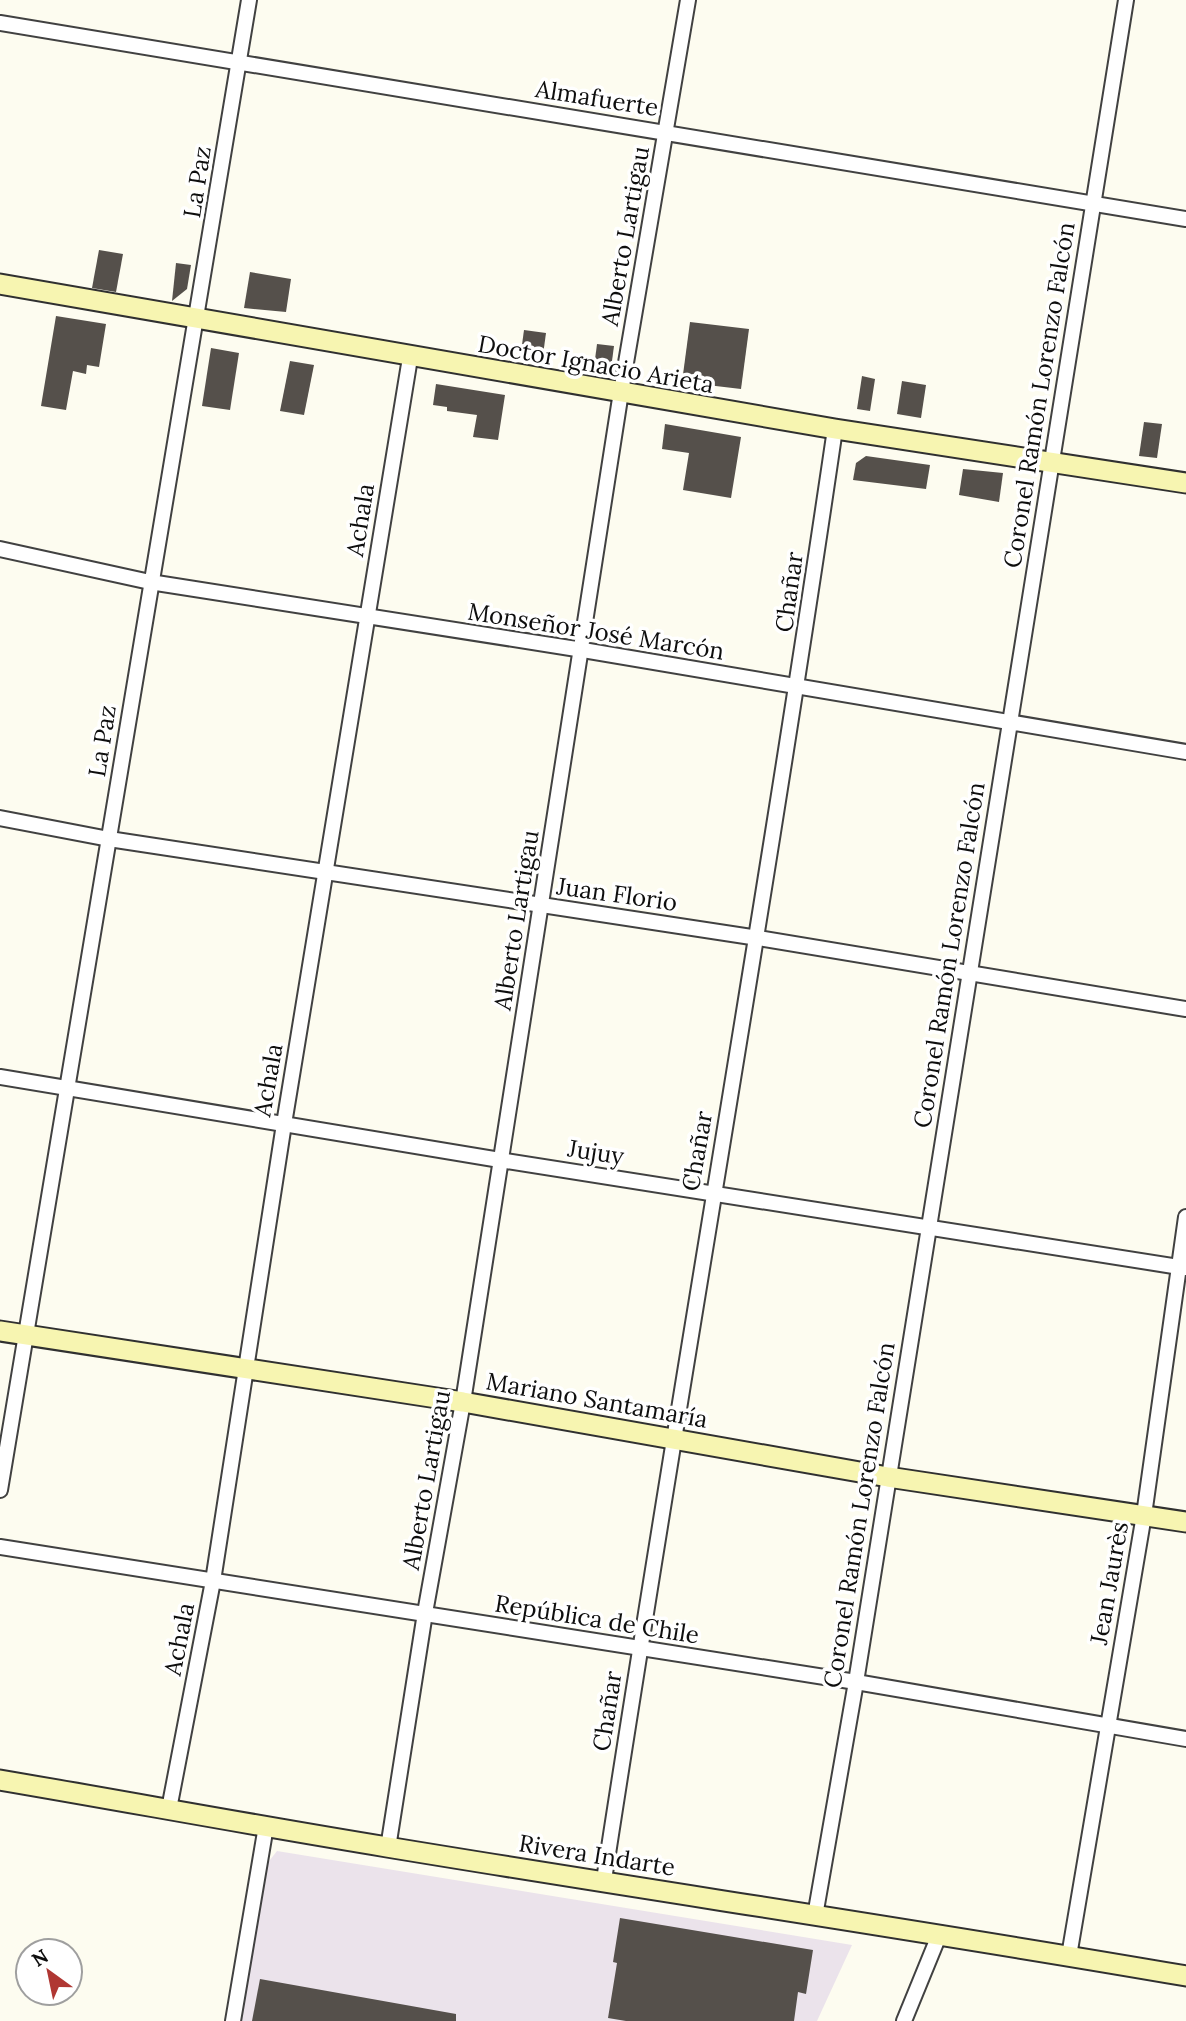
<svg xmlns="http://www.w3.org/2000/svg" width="1186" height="2021" font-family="Lora,serif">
<rect width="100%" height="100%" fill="#fdfcf0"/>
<polygon fill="#ebe3eb" points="277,1851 852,1945 817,2021 240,2021 266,1865"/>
<g fill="#55504b">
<polygon points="99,250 123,254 116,292 92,288"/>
<polygon points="176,263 191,265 187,289 172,301"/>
<polygon points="250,272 291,279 286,312 244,308"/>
<polygon points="56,316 106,324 99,367 87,365 86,374 73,371 66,410 41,406"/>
<polygon points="690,322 749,329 741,389 682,382"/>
<polygon points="524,330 546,333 543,355 521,352"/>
<polygon points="597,344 614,346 612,361 593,375"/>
<polygon points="211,348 239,353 230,410 202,406"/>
<polygon points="290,361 314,365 304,415 280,411"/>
<polygon points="862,376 875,379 870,411 857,409"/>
<polygon points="902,381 926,385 921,418 897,414"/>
<polygon points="436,384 505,395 498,440 473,437 477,415 447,411 447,407 433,405"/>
<polygon points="1144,422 1162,424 1157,458 1139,456"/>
<polygon points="665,424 741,437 731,498 683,490 689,453 662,449"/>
<polygon points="866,456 930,465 926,489 853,480 856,463"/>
<polygon points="963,469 1003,473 999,502 959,495"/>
<polygon points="620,1918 813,1950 806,1994 798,1992 794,2021 626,2021 608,2018 617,1963 613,1962"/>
<polygon points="260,1979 456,2014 456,2021 252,2021"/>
</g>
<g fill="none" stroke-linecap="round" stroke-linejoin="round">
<defs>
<g id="street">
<polyline points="0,23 1186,219"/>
<polyline points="0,549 150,582 583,650 1186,752"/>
<polyline points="0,818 109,839 758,938 1186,1009"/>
<polyline points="0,1077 500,1160 1186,1268"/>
<polyline points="0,1490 249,0"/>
<polyline points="0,1547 856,1682 1186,1739"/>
<polyline points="169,1809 213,1581 284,1124 410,358"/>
<polyline points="388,1848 425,1613 463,1402 621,392 688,0"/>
<path d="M604,1880C678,1396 764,914 835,429"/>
<polyline points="815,1916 856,1682 1126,0"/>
<polyline points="1069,1956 1144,1515 1186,1217"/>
<polyline points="233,2021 266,1826"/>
<polyline points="904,2021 940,1933"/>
</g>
<g id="secondary">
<polyline points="0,284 835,429 1186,483"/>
<polyline points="0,1331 463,1402 888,1477 1186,1522"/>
<path d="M0,1780C129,1802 258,1826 387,1847C653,1891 920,1930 1186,1976"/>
</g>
</defs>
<use href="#street" stroke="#414141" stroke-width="18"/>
<use href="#secondary" stroke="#303030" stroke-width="23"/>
<use href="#street" stroke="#fff" stroke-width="14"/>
<use href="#secondary" stroke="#f7f5b1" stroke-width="19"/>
</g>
<g text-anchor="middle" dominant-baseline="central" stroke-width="7" stroke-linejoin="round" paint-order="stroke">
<g font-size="24" fill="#0e0e0e" stroke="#fff">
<text transform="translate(597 98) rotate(9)">Almafuerte</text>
<text transform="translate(197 182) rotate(-81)">La Paz</text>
<text transform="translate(625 236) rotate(-80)">Alberto Lartigau</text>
<text transform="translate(596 364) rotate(10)">Doctor Ignacio Arieta</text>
<text transform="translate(1039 395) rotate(-81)">Coronel Ramón Lorenzo Falcón</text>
<text transform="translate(360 520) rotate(-81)">Achala</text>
<text transform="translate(789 592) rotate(-82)">Chañar</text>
<text transform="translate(596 631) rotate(9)">Monseñor José Marcón</text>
<text transform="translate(102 741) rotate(-81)">La Paz</text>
<text transform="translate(617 894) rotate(8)">Juan Florio</text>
<text transform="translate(516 920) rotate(-81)">Alberto Lartigau</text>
<text transform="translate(949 955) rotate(-81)">Coronel Ramón Lorenzo Falcón</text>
<text transform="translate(268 1080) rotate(-80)">Achala</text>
<text transform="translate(697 1151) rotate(-80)">Chañar</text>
<text transform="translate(596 1152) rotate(9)">Jujuy</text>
<text transform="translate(597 1400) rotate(10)">Mariano Santamaría</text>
<text transform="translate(426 1480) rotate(-80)">Alberto Lartigau</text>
<text transform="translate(859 1515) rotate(-81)">Coronel Ramón Lorenzo Falcón</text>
<text transform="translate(1109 1583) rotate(-80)">Jean Jaurès</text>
<text transform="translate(597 1619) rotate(9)">República de Chile</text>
<text transform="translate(179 1639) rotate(-79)">Achala</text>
<text transform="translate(607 1711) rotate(-81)">Chañar</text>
<text transform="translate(597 1855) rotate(9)">Rivera Indarte</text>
</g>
</g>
<g transform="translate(49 1972) rotate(327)"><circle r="33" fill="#ffffff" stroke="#9f9f9f" stroke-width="2"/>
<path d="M0-5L12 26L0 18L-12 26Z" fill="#b03733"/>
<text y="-10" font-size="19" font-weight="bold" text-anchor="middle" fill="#0e0e0e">N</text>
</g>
</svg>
